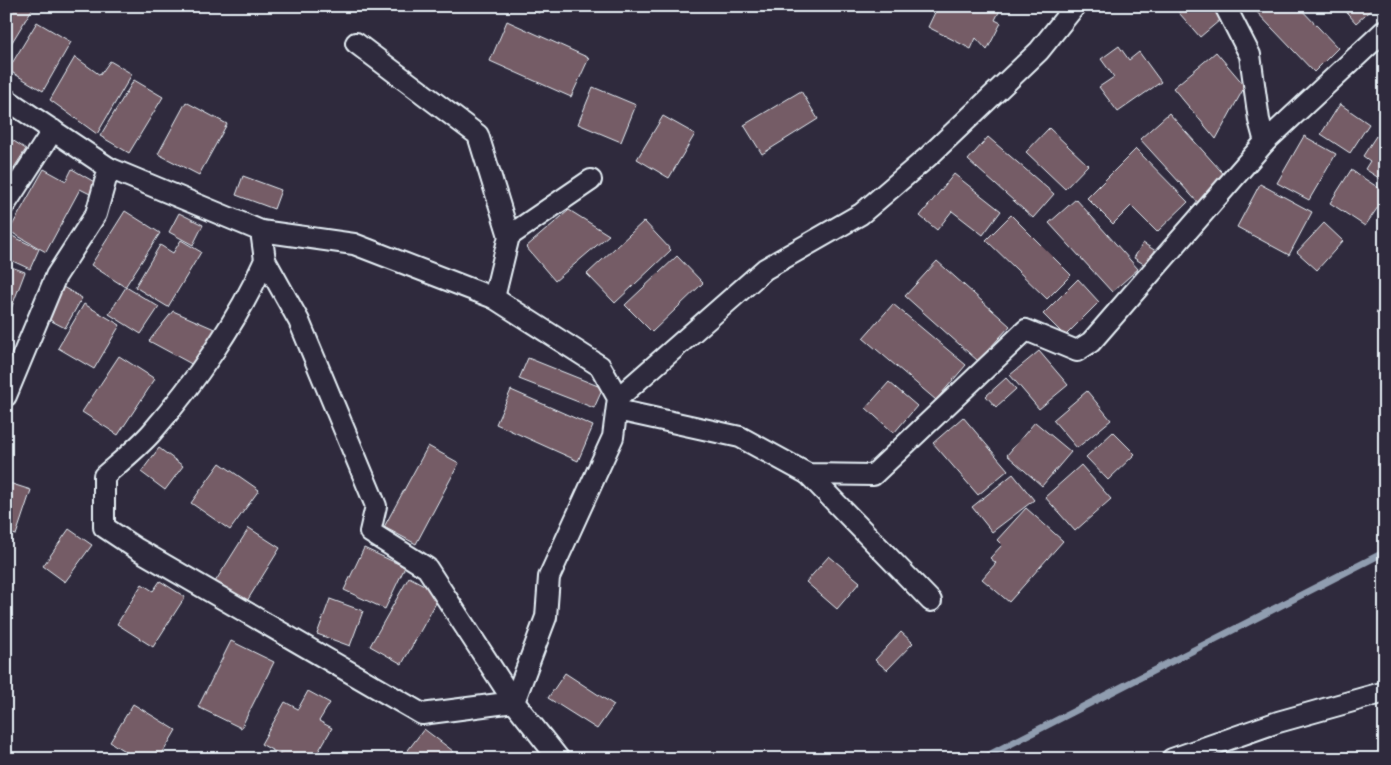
<svg xmlns="http://www.w3.org/2000/svg" width="1391" height="765" font-family="Mali,sans-serif">
<rect width="100%" height="100%" fill="#2f2a3d"/>
<filter id="ink" filterUnits="userSpaceOnUse"><feTurbulence type="fractalNoise" baseFrequency=".02" numOctaves="2"/><feDisplacementMap in="SourceGraphic" scale="10" xChannelSelector="R" yChannelSelector="G"/><feConvolveMatrix kernelMatrix="1 2 1 2 8 2 1 2 1" color-interpolation-filters="sRGB"/></filter>
<g filter="url(#ink)">
<g fill="none" stroke-linecap="round" stroke-linejoin="round">
<polyline stroke="#909db0" stroke-width="7" points="981,759 1385,552"/>
</g>
<g fill="#745c66" stroke="#e8f1f8">
<polygon points="6,6 34,6 6,52"/>
<polygon points="522,6 542,6 539,13"/>
<polygon points="938,6 1002,6 995,20 1001,23 987,50 976,38 971,49 928,27"/>
<polygon points="1173,6 1218,6 1226,15 1200,37"/>
<polygon points="1251,6 1298,6 1338,48 1314,72"/>
<polygon points="1341,6 1375,6 1356,23"/>
<polygon points="507,21 589,58 571,97 490,61"/>
<polygon points="37,22 71,42 43,91 8,70"/>
<polygon points="1119,46 1129,60 1139,52 1161,82 1118,112 1099,87 1114,77 1101,59"/>
<polygon points="1216,52 1245,86 1216,139 1173,88"/>
<polygon points="75,57 100,75 110,61 132,74 97,134 50,100"/>
<polygon points="134,80 163,97 129,153 100,136"/>
<polygon points="593,87 636,105 621,142 578,124"/>
<polygon points="801,91 818,119 762,154 744,125"/>
<polygon points="186,102 227,124 199,175 158,154"/>
<polygon points="1340,104 1369,124 1350,153 1321,134"/>
<polygon points="1169,113 1229,180 1201,206 1140,139"/>
<polygon points="663,116 695,134 669,178 637,159"/>
<polygon points="1049,128 1088,165 1065,189 1026,152"/>
<polygon points="6,136 26,149 6,180"/>
<polygon points="1304,136 1336,154 1309,200 1277,183"/>
<polygon points="1376,136 1384,142 1385,140 1385,182 1365,169 1370,161 1363,156"/>
<polygon points="988,137 1054,194 1033,218 968,160"/>
<polygon points="1136,149 1188,202 1157,232 1131,206 1113,224 1087,198"/>
<polygon points="44,169 66,181 72,169 96,183 90,194 80,189 46,252 9,231"/>
<polygon points="1351,170 1385,192 1385,197 1365,226 1330,203"/>
<polygon points="954,174 1001,211 983,235 952,211 937,230 920,216"/>
<polygon points="243,176 281,190 274,209 236,195"/>
<polygon points="1260,184 1312,212 1289,255 1237,227"/>
<polygon points="1076,199 1138,269 1112,292 1049,223"/>
<polygon points="569,210 609,235 555,281 526,247"/>
<polygon points="125,211 160,233 125,287 91,265"/>
<polygon points="179,213 203,225 193,245 169,232"/>
<polygon points="1011,215 1071,275 1047,299 986,240"/>
<polygon points="644,221 671,250 615,303 587,274"/>
<polygon points="1324,223 1343,241 1317,270 1297,252"/>
<polygon points="6,233 39,249 30,269 6,258"/>
<polygon points="181,240 201,252 168,307 135,287 160,245 173,253"/>
<polygon points="1143,243 1159,253 1150,268 1134,258"/>
<polygon points="677,256 703,283 652,332 625,305"/>
<polygon points="937,261 1010,326 978,361 905,296"/>
<polygon points="6,265 25,272 9,314 6,313"/>
<polygon points="1078,279 1099,302 1065,336 1043,314"/>
<polygon points="63,287 82,298 65,328 46,318"/>
<polygon points="126,287 159,307 141,334 109,314"/>
<polygon points="1385,301 1385,320 1376,313"/>
<polygon points="84,304 120,325 94,369 58,348"/>
<polygon points="893,304 966,365 936,400 863,338"/>
<polygon points="173,311 219,331 199,368 149,341"/>
<polygon points="1039,351 1068,385 1039,409 1010,375"/>
<polygon points="119,356 155,379 118,435 82,412"/>
<polygon points="528,358 603,388 594,408 519,379"/>
<polygon points="1006,378 1016,389 996,407 986,396"/>
<polygon points="889,382 917,406 894,433 866,408"/>
<polygon points="511,390 593,426 578,461 496,424"/>
<polygon points="1087,391 1111,420 1077,448 1053,420"/>
<polygon points="963,417 1008,470 978,495 933,443"/>
<polygon points="1035,422 1071,452 1042,486 1007,455"/>
<polygon points="1113,432 1135,454 1108,480 1086,457"/>
<polygon points="428,446 459,463 416,544 384,527"/>
<polygon points="159,448 183,466 165,490 141,472"/>
<polygon points="220,463 259,490 230,530 191,503"/>
<polygon points="1081,465 1111,499 1075,531 1045,497"/>
<polygon points="1013,474 1034,500 992,532 972,507"/>
<polygon points="6,482 31,490 16,535 6,532"/>
<polygon points="1026,508 1063,541 1009,602 982,579 996,563 990,558 1002,545 997,540"/>
<polygon points="249,528 280,548 247,601 215,582"/>
<polygon points="69,529 92,545 65,582 43,566"/>
<polygon points="364,548 405,567 385,609 344,590"/>
<polygon points="829,556 860,582 837,609 806,582"/>
<polygon points="409,577 441,594 402,664 370,646"/>
<polygon points="160,581 185,597 153,647 117,624 142,584 153,591"/>
<polygon points="330,599 363,611 350,646 317,634"/>
<polygon points="901,632 913,643 887,670 875,660"/>
<polygon points="231,641 274,662 241,728 198,707"/>
<polygon points="565,673 614,705 597,729 548,698"/>
<polygon points="308,691 330,703 319,721 332,728 314,759 288,759 261,744 285,702 298,709"/>
<polygon points="133,704 176,730 159,759 137,759 110,742"/>
<polygon points="424,729 453,751 447,759 402,758"/>
</g>
<g fill="none" stroke-linecap="round" stroke-linejoin="round">
<defs>
<g id="street">
<polyline points="1225,6 1250,55 1259,120 1265,142"/>
<polyline points="356,43 478,135 509,236"/>
<polyline points="6,99 109,168 261,231 354,244 494,298 600,366 618,398 613,437 549,577 546,617 514,702 559,759"/>
<polyline points="6,203 53,130"/>
<path d="M261,231L265,260L299,321L376,506L370,532L427,568L514,702L422,714L137,549L104,527V476C120,462 138,448 152,432C194,384 239,319 265,260"/>
<polyline points="494,298 509,236 591,180"/>
<polyline points="6,396 56,276 96,214 109,168"/>
<polyline points="618,398 765,269 861,214 930,155 1039,51 1075,6"/>
<polyline points="617,410 740,437 808,474 873,475 1026,330 1077,351 1091,342 1265,142 1385,30"/>
<polyline points="808,474 931,601"/>
<polyline points="1172,759 1278,722 1385,692"/>
</g>
</defs>
<use href="#street" stroke="#e8f1f8" stroke-width="24"/>
<use href="#street" stroke="#2f2a3d" stroke-width="20"/>
</g>
</g>
<rect width="1391" height="765" fill="none" stroke="#2f2a3d" stroke-width="25"/>
<rect x="12" y="12" width="1366" height="740" fill="none" stroke="#e8f1f8" stroke-width="2" filter="url(#ink)"/>
</svg>
